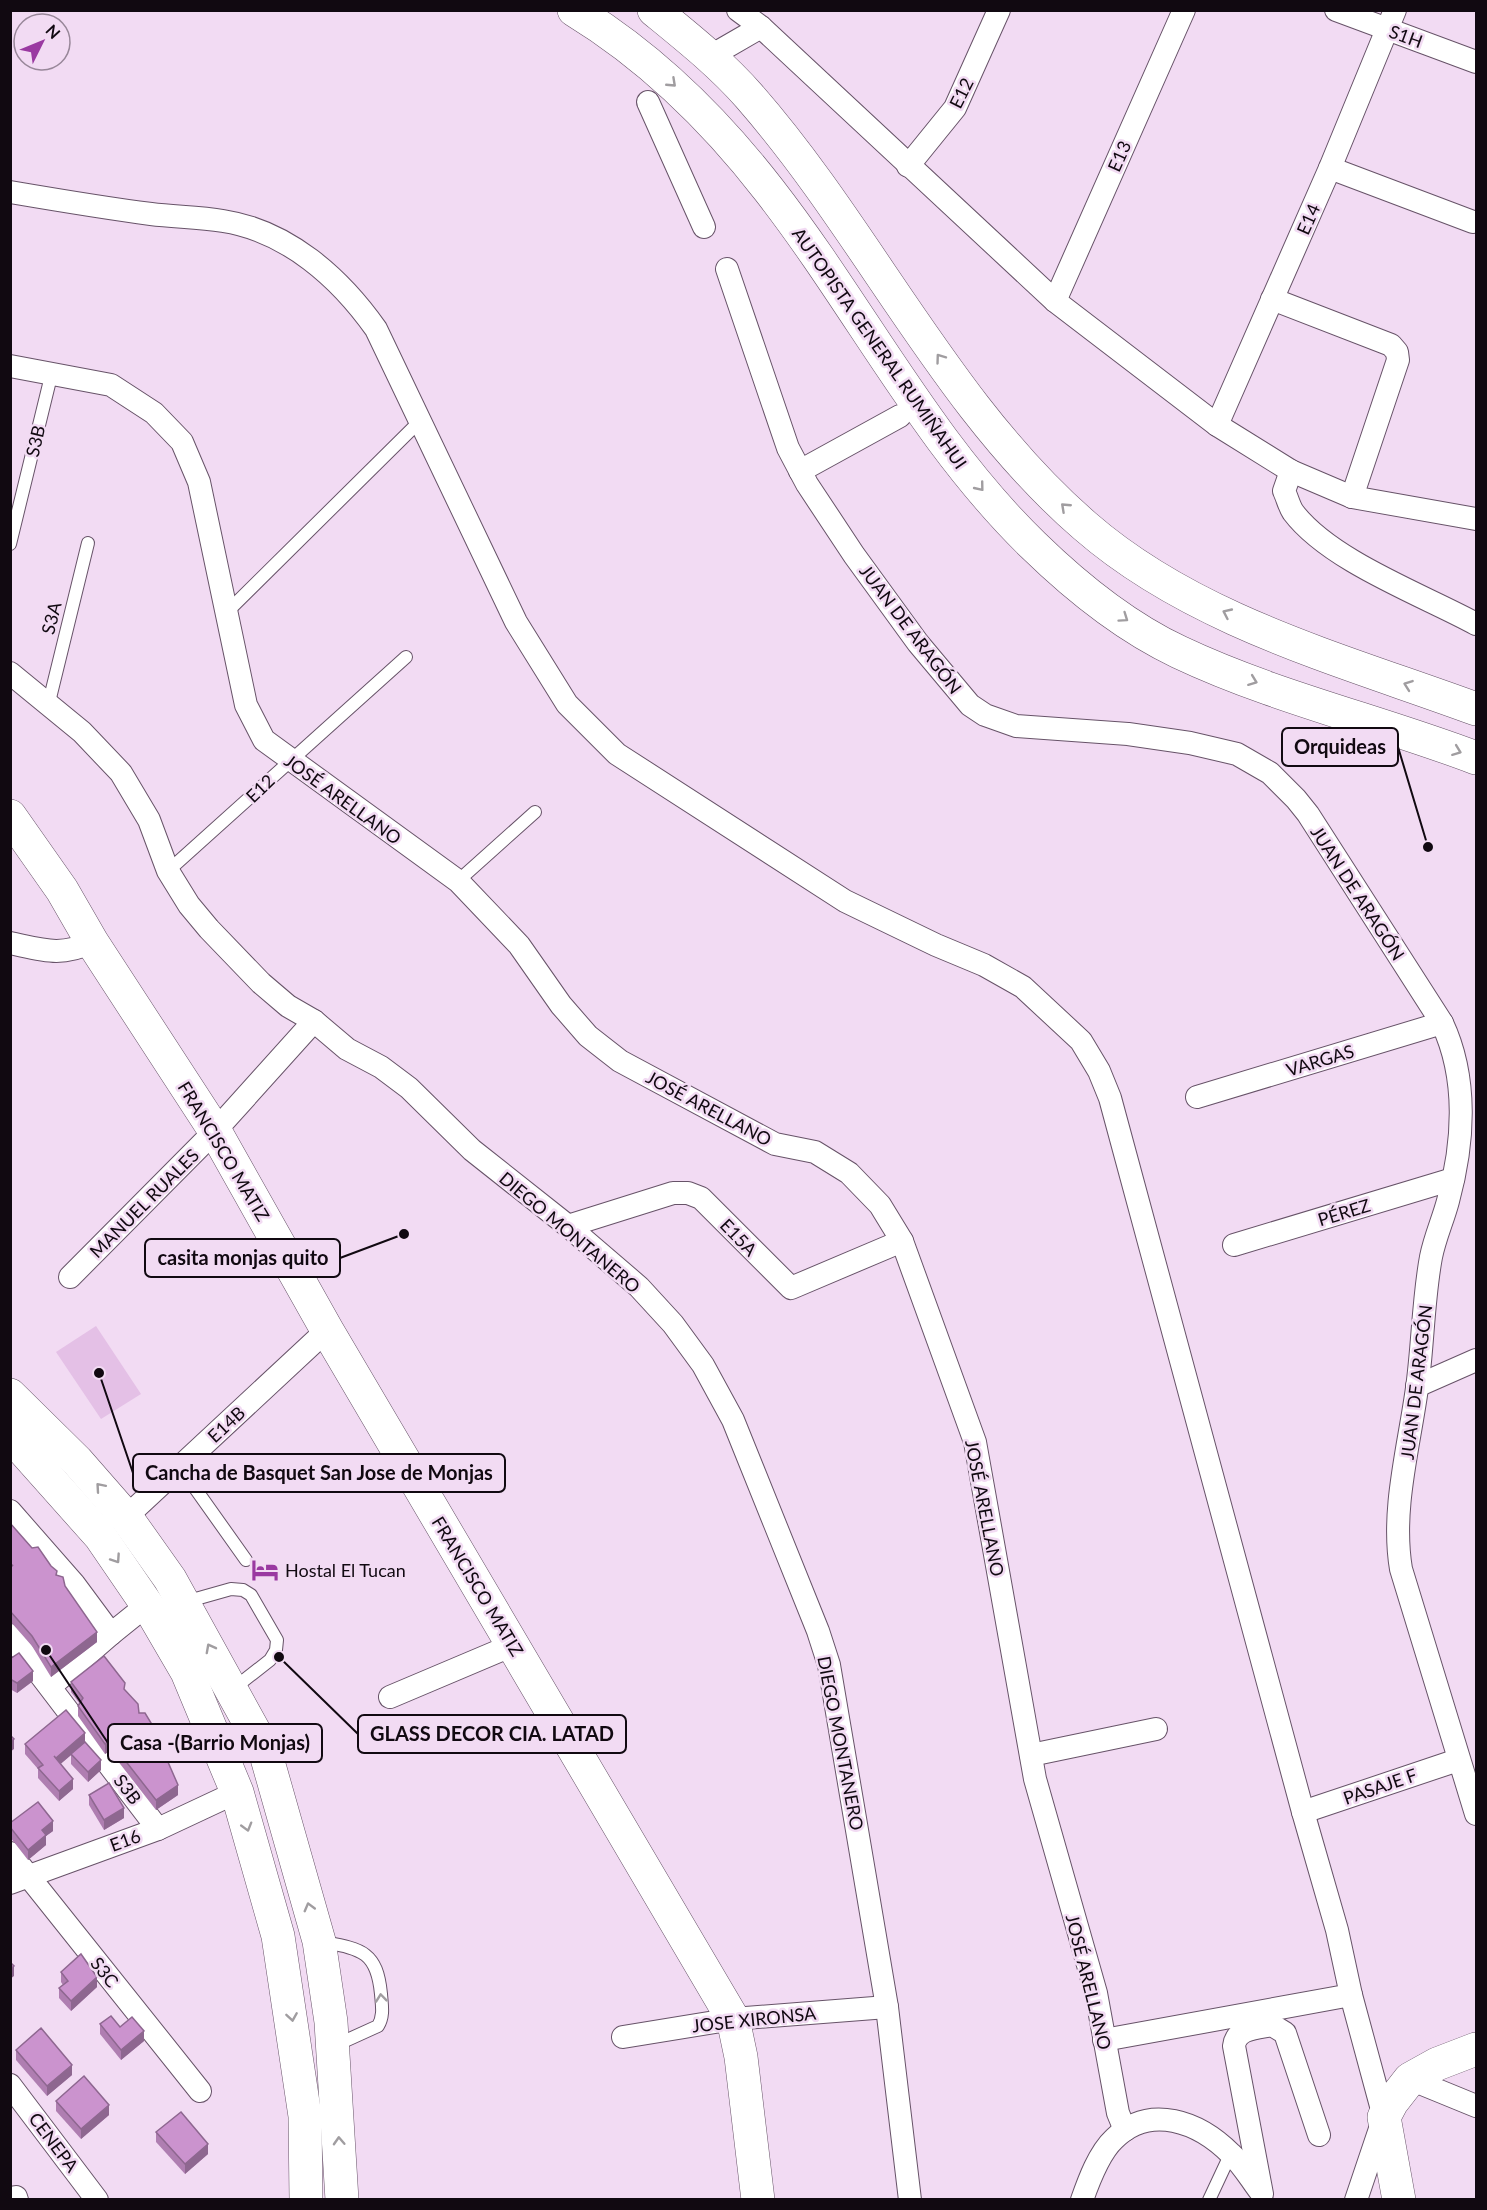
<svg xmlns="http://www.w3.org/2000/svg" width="1487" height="2210" font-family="Lato,sans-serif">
<rect width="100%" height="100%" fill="#f2dbf3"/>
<polygon fill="#e4c0e6" points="96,1326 141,1394 101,1419 56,1352"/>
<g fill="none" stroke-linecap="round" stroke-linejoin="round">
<defs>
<g id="lane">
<polyline points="10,544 52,372"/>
<polyline points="226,613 421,420"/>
<polyline points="49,702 88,543"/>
<polyline points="168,871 406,657"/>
<polyline points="458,881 535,812"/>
<polyline points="180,1467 246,1560"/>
<polyline points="185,1602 231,1589 243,1590 251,1595 277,1640 276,1650 270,1660 233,1689"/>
<path d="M323,1942C361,1949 377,1951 381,1994C382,2006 384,2016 378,2026L334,2046"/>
<polyline points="1209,2200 1231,2153"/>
</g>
<g id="street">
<polyline points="738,10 761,27 1055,301 1217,425 1291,471 1352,497 1476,519"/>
<polyline points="1336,10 1476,62"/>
<polyline points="709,57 761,27"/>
<polyline points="648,102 704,227"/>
<polyline points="908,166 955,108 999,10"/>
<polyline points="1330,168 1473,222"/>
<path d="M10,192C57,200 104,208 151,214C175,217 199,217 223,221C288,231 340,278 376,329L516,622L567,704L617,754L845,901L936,945L984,965L1023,987L1081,1041L1099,1071L1110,1098L1303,1812L1337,1930L1351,1995L1384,2117L1356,2200"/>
<path d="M727,269L788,448L807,484L854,555L918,643L970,705L985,715L1016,726L1128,734L1190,743L1237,754L1270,773L1296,799L1308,814L1442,1023C1468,1078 1464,1143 1448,1201C1443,1220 1435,1237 1431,1257C1423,1300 1423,1345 1417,1388C1409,1447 1391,1510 1401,1569L1476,1814"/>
<polyline points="1272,299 1391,345 1397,352 1398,360 1352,497"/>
<polyline points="1055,301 1184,10"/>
<polyline points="10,366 111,385 154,413 182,442 199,482 246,705 264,740 458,881 519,945 561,1005 588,1036 620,1061 775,1144 815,1152 849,1173 880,1205 902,1241 975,1442 1035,1779 1096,1993 1118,2113 1125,2130"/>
<polyline points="1217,425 1330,168 1395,10"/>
<polyline points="800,471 900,416"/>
<path d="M1291,471L1284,491C1287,497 1289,506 1293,512C1330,561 1423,595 1476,624"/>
<polyline points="10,673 82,732 121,773 149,820 168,871 189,905 209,929 261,983 288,1006 314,1021 347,1049 381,1067 409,1088 472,1150 568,1226 639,1287 673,1324 703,1365 733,1420 818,1631 829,1665 887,2007 910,2200"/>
<path d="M10,943C43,950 61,957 92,942"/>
<polyline points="1197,1097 1442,1023"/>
<polyline points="568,1226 673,1193 688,1193 701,1198 791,1288 902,1241"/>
<polyline points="1234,1245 1453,1179"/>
<polyline points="70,1277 215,1131 314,1021"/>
<polyline points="1417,1386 1476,1360"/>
<polyline points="10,1511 74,1584 111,1634 147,1605"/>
<polyline points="126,1517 327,1330"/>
<polyline points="10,1635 158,1829"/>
<polyline points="51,1686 111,1634"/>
<polyline points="390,1697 513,1645"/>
<polyline points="1031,1755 1156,1729"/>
<polyline points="1303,1812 1458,1760"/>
<polyline points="10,1853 200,2091"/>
<polyline points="10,1883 158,1829 237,1792"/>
<polyline points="623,2037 733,2019 887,2007"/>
<polyline points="1104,2040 1351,1995"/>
<polyline points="1410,2079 1476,2106"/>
<polyline points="10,2085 97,2200"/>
<path d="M1262,2194L1234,2046C1236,2028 1257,2028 1272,2025L1285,2033L1319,2135"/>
<polyline points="16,2197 17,2200"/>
<path d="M1082,2200C1089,2180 1099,2153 1114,2139C1150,2103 1199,2122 1231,2154C1242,2164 1250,2178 1259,2190"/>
</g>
<g id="secondary">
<polyline points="10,816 62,890 92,942 215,1131 327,1330 733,2019 741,2057 758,2200"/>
<polyline points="1399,2200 1384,2117 1392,2102 1410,2079 1437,2064 1476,2049"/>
</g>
<g id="highway">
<path d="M574,10C651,57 714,119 769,190C860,307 926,441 1033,545C1075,586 1126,627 1179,652C1274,697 1379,721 1476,758"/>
<path d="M654,10C687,37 721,64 749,96C869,233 946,406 1085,526C1194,621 1343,660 1476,709"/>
<polyline points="10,1395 77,1461 126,1517 170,1579 265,1751 319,1941 331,2022 342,2200"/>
<polyline points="10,1435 100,1536 152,1612 187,1672 237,1792 278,1936 305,2116 306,2200"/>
</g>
</defs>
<use href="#lane" stroke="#675368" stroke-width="14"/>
<use href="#street" stroke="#675368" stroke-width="24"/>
<use href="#secondary" stroke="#675368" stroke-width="34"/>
<use href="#highway" stroke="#675368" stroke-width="34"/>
<use href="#lane" stroke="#fff" stroke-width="12"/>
<use href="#street" stroke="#fff" stroke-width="22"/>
<use href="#secondary" stroke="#fff" stroke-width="33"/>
<use href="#highway" stroke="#fff" stroke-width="33"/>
</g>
<g fill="#af7eb1">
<polygon points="10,1523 32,1548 57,1575 97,1642 51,1677 32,1646 10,1621"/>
<polygon points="10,1659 33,1681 17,1693 10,1689"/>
<polygon points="71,1682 125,1690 139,1713 172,1754 165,1755 178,1795 156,1810 110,1751 105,1754 78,1716 78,1706 80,1704 71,1692"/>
<polygon points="85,1743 101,1770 88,1782 71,1764 71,1755 60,1764 73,1789 59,1801 38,1778 38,1769 25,1754 25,1744"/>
<polygon points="89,1795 124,1818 104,1830 89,1805"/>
<polygon points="10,1823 53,1831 46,1836 46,1845 28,1860 10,1837"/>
<polygon points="61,1972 97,1987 71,2011 59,1998 59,1988 63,1985 61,1982"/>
<polygon points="100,2024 120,2027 144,2041 121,2060 100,2034"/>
<polygon points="16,2050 72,2075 47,2096 16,2060"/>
<polygon points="56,2101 109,2115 81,2139 56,2111"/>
<polygon points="156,2132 208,2154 185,2174 156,2142"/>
</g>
<g fill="#8e6790">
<polygon points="97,1632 97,1642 51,1677 51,1667"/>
<polygon points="33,1671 33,1681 17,1693 17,1683"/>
<polygon points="85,1733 85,1743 56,1768 56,1758"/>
<polygon points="14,1739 14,1749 10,1752 10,1742"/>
<polygon points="110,1741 110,1751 105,1754 105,1744"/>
<polygon points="172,1744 172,1754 161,1756 161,1746"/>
<polygon points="101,1760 101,1770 88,1782 88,1772"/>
<polygon points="73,1779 73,1789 59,1801 59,1791"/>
<polygon points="178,1785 178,1795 156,1810 156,1800"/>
<polygon points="124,1808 124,1818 104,1830 104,1820"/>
<polygon points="53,1821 53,1831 46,1836 46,1845 28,1860 28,1850 42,1830"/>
<polygon points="14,1966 14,1976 10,1979 10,1969"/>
<polygon points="97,1977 97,1987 71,2011 71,2001"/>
<polygon points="144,2031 144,2041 121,2060 121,2050"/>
<polygon points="72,2065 72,2075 47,2096 47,2086"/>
<polygon points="109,2105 109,2115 81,2139 81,2129"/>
<polygon points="208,2144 208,2154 185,2174 185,2164"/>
</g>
<g fill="#cb93ce" stroke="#8e6790" stroke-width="1.5">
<polygon points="10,1523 32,1548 38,1547 51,1566 57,1571 56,1575 63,1577 65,1586 97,1632 51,1667 32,1636 10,1611 10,1568 13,1565 10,1566"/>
<polygon points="19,1653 33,1671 17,1683 10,1679 10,1659"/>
<polygon points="104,1656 125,1683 124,1689 138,1704 139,1713 145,1713 154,1728 163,1727 172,1744 161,1746 178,1785 156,1800 110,1741 105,1744 78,1706 83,1698 71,1682"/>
<polygon points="66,1710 85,1733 56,1758 54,1756 73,1779 59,1791 38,1768 43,1765 25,1744"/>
<polygon points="10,1735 14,1739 10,1742"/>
<polygon points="85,1742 101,1760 88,1772 71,1754"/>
<polygon points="109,1783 124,1808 104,1820 89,1795"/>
<polygon points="38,1802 53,1821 42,1830 46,1835 28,1850 10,1827 10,1823"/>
<polygon points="81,1954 97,1977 71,2001 59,1988 68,1981 61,1972"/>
<polygon points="10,1962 14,1966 10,1969"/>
<polygon points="111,2016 120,2027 132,2017 144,2031 121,2050 100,2024"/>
<polygon points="41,2028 72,2065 47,2086 16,2050"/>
<polygon points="84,2076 109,2105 81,2129 56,2101"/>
<polygon points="181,2112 208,2144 185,2164 156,2132"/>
</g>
<defs><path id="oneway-chevron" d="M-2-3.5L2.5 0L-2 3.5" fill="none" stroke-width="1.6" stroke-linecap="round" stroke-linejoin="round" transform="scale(1.5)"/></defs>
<g stroke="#a09da0">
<use href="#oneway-chevron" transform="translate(672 83) rotate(43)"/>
<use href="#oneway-chevron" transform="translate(940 358) rotate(-126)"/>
<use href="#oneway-chevron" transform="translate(980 487) rotate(51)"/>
<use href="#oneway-chevron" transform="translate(1065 507) rotate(-137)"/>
<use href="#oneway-chevron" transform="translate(1227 613) rotate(-155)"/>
<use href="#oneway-chevron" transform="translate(1124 618) rotate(35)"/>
<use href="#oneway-chevron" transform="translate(1253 681) rotate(21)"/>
<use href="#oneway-chevron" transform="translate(1408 685) rotate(-160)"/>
<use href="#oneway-chevron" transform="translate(1457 751) rotate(21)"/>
<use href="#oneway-chevron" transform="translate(100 1487) rotate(-131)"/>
<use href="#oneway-chevron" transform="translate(116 1559) rotate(56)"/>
<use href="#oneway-chevron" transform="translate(210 1648) rotate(-118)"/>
<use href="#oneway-chevron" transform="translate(247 1827) rotate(74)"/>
<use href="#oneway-chevron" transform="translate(309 1907) rotate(-105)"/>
<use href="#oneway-chevron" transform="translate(381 1998) rotate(-96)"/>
<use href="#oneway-chevron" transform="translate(292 2017) rotate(81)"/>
<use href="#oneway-chevron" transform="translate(339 2141) rotate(-93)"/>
</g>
<defs>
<symbol id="hotel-bare" viewBox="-9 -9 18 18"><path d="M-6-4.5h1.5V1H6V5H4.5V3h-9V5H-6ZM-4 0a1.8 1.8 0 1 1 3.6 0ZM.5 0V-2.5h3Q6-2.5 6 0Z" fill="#9a39a1" stroke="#f2dbf3" stroke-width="2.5" paint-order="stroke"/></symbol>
</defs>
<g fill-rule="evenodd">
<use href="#hotel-bare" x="246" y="1551" width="38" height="38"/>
</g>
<g text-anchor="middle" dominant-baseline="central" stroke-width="5" stroke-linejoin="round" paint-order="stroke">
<g font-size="18" fill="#110911" stroke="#f2dbf3">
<text transform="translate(1406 36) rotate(20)">S1H</text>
<text transform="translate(961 93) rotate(-63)">E12</text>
<text transform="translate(1119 156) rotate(-66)">E13</text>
<text transform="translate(1308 219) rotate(-66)">E14</text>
<text transform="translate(880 348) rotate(55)">AUTOPISTA GENERAL RUMIÑAHUI</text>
<text transform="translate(35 441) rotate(-77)">S3B</text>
<text transform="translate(51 618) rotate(-76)">S3A</text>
<text transform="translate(911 629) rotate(53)">JUAN DE ARAGÓN</text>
<text transform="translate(260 788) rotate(-44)">E12</text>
<text transform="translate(343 799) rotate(36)">JOSÉ ARELLANO</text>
<text transform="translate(1358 893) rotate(57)">JUAN DE ARAGÓN</text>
<text transform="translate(1320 1060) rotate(-17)">VARGAS</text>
<text transform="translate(709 1108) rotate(28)">JOSÉ ARELLANO</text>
<text transform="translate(224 1151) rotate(59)">FRANCISCO MATIZ</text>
<text transform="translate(144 1203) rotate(-45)">MANUEL RUALES</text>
<text transform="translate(1344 1212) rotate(-17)">PÉREZ</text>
<text transform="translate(570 1232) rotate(40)">DIEGO MONTANERO</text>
<text transform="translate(739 1237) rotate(46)">E15A</text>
<text transform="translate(1416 1382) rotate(-83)">JUAN DE ARAGÓN</text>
<text transform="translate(226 1424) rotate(-43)">E14B</text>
<text transform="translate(985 1508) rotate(79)">JOSÉ ARELLANO</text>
<text transform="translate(478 1586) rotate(59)">FRANCISCO MATIZ</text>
<text transform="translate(841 1743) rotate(79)">DIEGO MONTANERO</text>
<text transform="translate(1380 1786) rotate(-19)">PASAJE F</text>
<text transform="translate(128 1789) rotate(53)">S3B</text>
<text transform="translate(125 1840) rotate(-20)">E16</text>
<text transform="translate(105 1972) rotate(52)">S3C</text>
<text transform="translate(1089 1982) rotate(76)">JOSÉ ARELLANO</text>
<text transform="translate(754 2019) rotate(-6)">JOSE XIRONSA</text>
<text transform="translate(54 2142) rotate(53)">CENEPA</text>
</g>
<g font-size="18" fill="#110911" stroke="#f2dbf3" text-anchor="start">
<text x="285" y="1570">Hostal El Tucan</text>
</g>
</g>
<path fill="none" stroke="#110911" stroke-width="2" d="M1428 847L1398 747M404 1234L340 1258M99 1373L133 1473M279 1657L358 1734M46 1650L108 1743"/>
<g fill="#110911" stroke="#f2dbf3" stroke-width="2">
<circle cx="1428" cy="847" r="6"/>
<circle cx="404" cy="1234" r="6"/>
<circle cx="99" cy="1373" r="6"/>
<circle cx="279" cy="1657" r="6"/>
<circle cx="46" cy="1650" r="6"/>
</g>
<g fill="#f2dbf3" stroke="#110911" stroke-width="2">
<rect x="1282" y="728" width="116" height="38" rx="6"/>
<rect x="145" y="1239" width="195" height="38" rx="6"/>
<rect x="133" y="1454" width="372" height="38" rx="6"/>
<rect x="358" y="1715" width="268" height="38" rx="6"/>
<rect x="108" y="1724" width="214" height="38" rx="6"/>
</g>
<g font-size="20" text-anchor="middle" font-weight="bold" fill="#110911">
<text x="1340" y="754">Orquideas</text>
<text x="243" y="1265">casita monjas quito</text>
<text x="319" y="1480">Cancha de Basquet San Jose de Monjas</text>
<text x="492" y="1741">GLASS DECOR CIA. LATAD</text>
<text x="215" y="1750">Casa -(Barrio Monjas)</text>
</g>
<rect width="1487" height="2210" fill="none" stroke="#110911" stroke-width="24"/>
<g transform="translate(42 42) rotate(47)"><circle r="28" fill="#f2dbf3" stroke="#988799" stroke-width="1.5"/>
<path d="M0-4.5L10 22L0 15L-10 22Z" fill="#9a39a1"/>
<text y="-9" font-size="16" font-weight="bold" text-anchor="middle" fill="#110911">N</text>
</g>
</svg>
